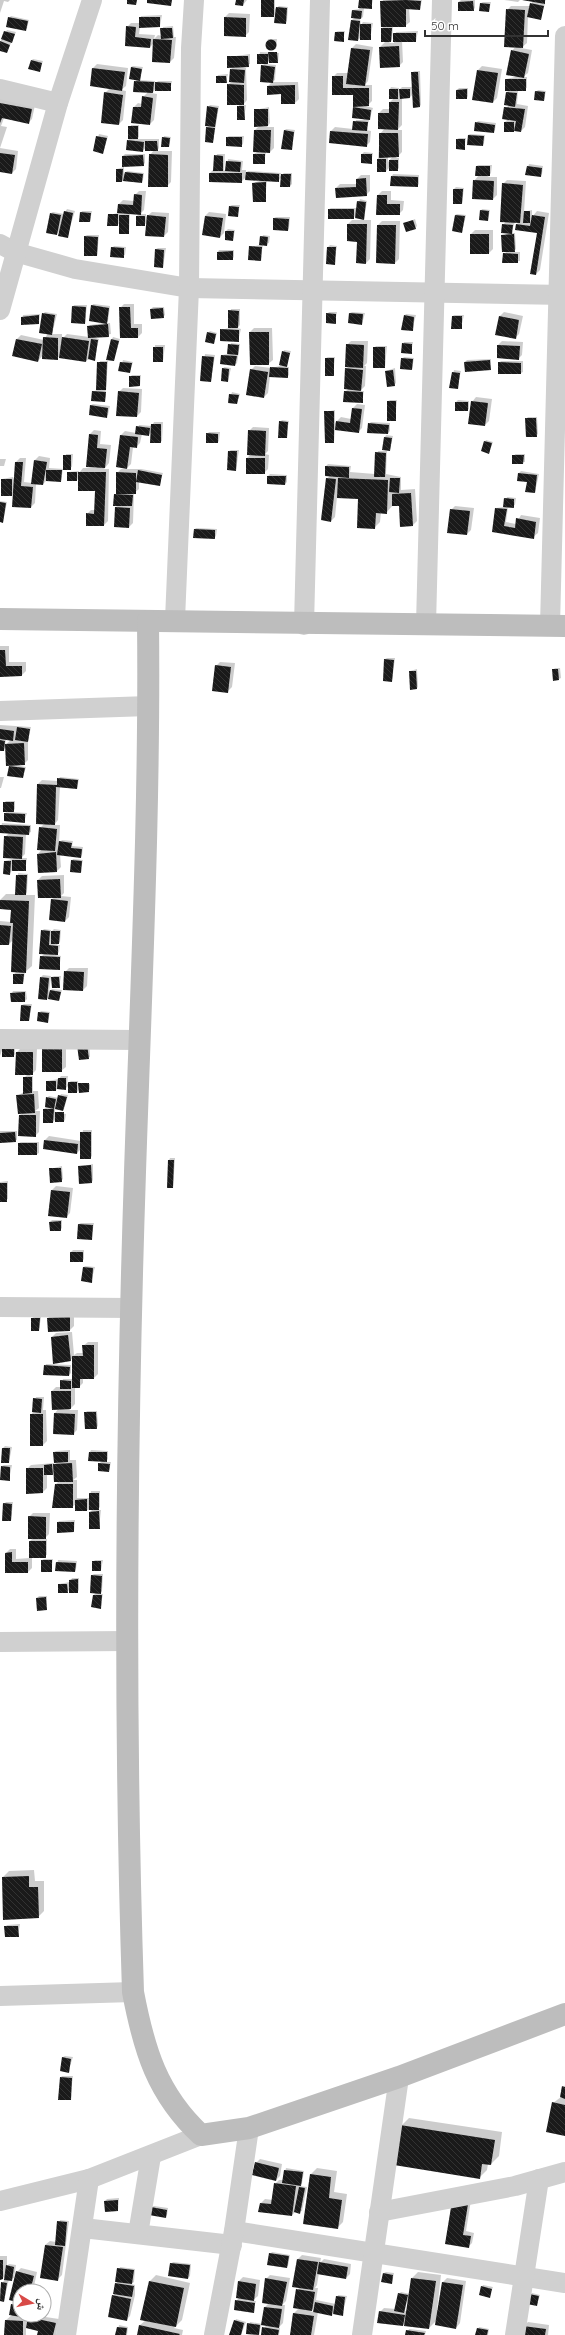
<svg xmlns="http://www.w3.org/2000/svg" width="565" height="2335" font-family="Quicksand,'Noto Naskh Arabic',sans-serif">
<defs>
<pattern id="building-back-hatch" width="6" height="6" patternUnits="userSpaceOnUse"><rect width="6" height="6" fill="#1a1a1a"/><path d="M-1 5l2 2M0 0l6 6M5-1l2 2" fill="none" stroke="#333"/></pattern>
</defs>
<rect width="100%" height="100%" fill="#fff"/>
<g fill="#0003" fill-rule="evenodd">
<polygon points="0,0 10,0 8,2 4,1 0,13"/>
<polygon points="237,0 247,0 243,5"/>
<polygon points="262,0 275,0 275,9 279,6 288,7 287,21 285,23 276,13 274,16"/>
<polygon points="360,0 373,0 371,8 364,8 363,17 360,19 361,25 363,22 373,23 370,39 361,37 358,40 352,20 354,18 353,10 359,9"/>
<polygon points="383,0 422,0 420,9 409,8 410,22 405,26 393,26 392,40 389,43 394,43 396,32 418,31 416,41 402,41 403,62 399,66 380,47 386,41 382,28 384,26"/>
<polygon points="461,0 475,0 475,8 473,10 459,2"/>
<polygon points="504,0 520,0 518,2"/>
<polygon points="522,0 546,0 543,4 545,4 540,19 528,16 527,43 521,48 532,50 528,73 523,77 527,77 527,88 518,90 517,104 528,106 525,127 521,131 516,128 513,131 505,122 508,119 504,119 508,105 507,92 509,90 506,79 520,76 512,51 516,46 507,10 511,6 530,6 533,1"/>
<polygon points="483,2 491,2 489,11 481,3"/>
<polygon points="229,13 250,14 249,32 245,36 225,17"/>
<polygon points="162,15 160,26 140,27 139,34 155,35 154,39 158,35 162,36 163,27 173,26 174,37 176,37 174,58 170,62 154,43 150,47 126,45 127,27 131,23 140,23 141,16"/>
<polygon points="11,16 29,20 27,28 25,30 9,18"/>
<polygon points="7,30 16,32 7,52 0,49 0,42"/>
<polygon points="338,31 345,31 343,40 336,32"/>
<polygon points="268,39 277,39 276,49 266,49"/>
<polygon points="356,44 373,47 368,81 365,85 372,85 372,101 368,105 362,105 373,108 366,130 371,131 370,142 366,146 330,142 331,131 335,127 353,129 356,120 364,120 354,108 356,105 354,94 333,94 333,77 337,73 348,73 352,48"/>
<polygon points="260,52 279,53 278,62 270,60 266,64 276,65 275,80 272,82 298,82 299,99 295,103 268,86 272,82 262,66 265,63 258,63"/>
<polygon points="250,54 250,64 238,66 246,68 247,100 243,105 246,105 244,119 238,107 240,104 228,85 232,81 231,69 233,67 228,57"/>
<polygon points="33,59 43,61 40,70 32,60"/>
<polygon points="97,64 128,68 126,86 121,90 126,91 123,120 119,124 105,93 110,88 93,68"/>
<polygon points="133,66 143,67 139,80 155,81 155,84 158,81 172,81 170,90 155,90 151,93 157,94 154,120 150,124 134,107 138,103 142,104 143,97 148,92 135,82 137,79 131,67"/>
<polygon points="482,66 502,69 497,98 493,102 473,99 478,70"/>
<path d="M414,71H420L421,105L420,106L413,94L410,97L402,98V125L397,130H402V152L396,158H399V168L397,170L390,167L386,171L378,159L380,134L385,128L379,113L383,109H390V102L394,98L390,89L391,87L399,88V90L402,87H413L412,73ZM388,156H393L388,162Z"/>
<polygon points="228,74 226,82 217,77 218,75"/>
<polygon points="459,88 468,88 468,96 467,98 457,90"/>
<polygon points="538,90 546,91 544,100 536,92"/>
<polygon points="0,98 35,105 32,119 28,123 4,118 1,126 7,127 0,148"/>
<polygon points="210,105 219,106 213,142 207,128 210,125 208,107"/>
<polygon points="269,107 270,123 267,127 274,127 274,148 270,152 266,152 264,163 254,154 257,152 255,130 260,125 255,110"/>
<polygon points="478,121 496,123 495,130 493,132 476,123"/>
<polygon points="131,125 139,125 139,137 137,139 159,139 159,148 157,151 172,151 171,182 167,186 150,155 154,150 146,148 142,151 127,149"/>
<polygon points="286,129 295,130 291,149 284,131"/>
<polygon points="99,134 108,136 103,153 94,151"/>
<polygon points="470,134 485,135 484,143 483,145 468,135"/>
<polygon points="164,136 171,137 169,146 162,146"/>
<polygon points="229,136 244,136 243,144 241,146 227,137"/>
<polygon points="459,138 466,138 464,149 457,139"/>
<polygon points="0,148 18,151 16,169 12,173 0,171"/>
<polygon points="364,152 373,153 371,163 362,154"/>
<polygon points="125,154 145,154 145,163 143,165 123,156"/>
<polygon points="217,154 225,154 224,170 226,171 228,159 243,161 242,170 246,170 246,173 248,171 281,173 280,176 284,173 292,173 292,184 290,186 282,177 278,181 267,180 265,201 253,183 262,180 246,177 241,182 210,173 214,169"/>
<polygon points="529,164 543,166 542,174 540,176 526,174"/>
<polygon points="478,165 492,165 491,173 488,177 497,177 497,195 493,199 474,181 479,175 477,166"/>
<polygon points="124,167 124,174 127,171 144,173 143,180 141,182 122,181 117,169"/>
<polygon points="393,174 419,175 419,184 417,186 392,176"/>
<polygon points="361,175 370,175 370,191 366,195 336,188 340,184 357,184 357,179"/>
<polygon points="507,180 526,181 524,212 532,210 532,217 537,211 549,213 540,270 536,274 538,233 517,224 519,222 515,222 511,233 515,233 516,249 513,252 520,252 520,261 504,262 504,254 507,251 502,236 509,233 503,225 506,221 503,184"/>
<polygon points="456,187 464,188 462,203 454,189"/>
<polygon points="139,191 146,191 144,210 140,214 146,214 146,217 152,212 169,213 168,232 164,236 147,222 144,225 137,216 139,214 130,213 129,233 120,223 117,225 109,215 118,213 119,204 123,200 134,201 135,195"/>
<polygon points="382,191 391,191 391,200 404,201 403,210 399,214 377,214 378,195"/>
<polygon points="360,199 367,201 364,219 356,215 353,218 329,209 331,208 357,208"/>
<polygon points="232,205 240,205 237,216 230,206"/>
<polygon points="67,209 75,211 67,237 61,230 56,234 51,213 53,212 64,214"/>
<polygon points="482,209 490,210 488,220 481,211"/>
<polygon points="82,211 92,211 90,221 81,213"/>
<polygon points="209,212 226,214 224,233 220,237 205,216"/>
<polygon points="457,214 466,215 462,232 455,215"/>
<polygon points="276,217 290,217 289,228 288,230 274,218"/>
<polygon points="415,219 417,226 415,228 404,224"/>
<polygon points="352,220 371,220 370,259 366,263 358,241 348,224"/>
<polygon points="382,221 400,221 399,259 395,263 377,262 378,225"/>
<polygon points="228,229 235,230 233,240 226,231"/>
<polygon points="475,230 493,230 493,249 489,253 471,234"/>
<polygon points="87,235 99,235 97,255 85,236"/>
<polygon points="263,235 270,236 269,243 263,245 260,260 250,247 260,245"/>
<polygon points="330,245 337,246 334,263 328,247"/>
<polygon points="114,246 126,247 125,255 123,256 112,248"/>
<polygon points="158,248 166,248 163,267 156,249"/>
<polygon points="219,250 234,250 234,257 232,259 218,252"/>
<polygon points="93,304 110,306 108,321 106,323 110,323 111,334 93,337 99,339 94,360 89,359 86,361 43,355 38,361 17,339 21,335 44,340 48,333 43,314 45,312 57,314 52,334 62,334 62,339 67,334 89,337 88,327 90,325 105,323 92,306"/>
<polygon points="124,304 134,304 134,324 142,324 142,333 138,337 121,337 120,308"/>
<polygon points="74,305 87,305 85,323 73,307"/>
<polygon points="153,307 164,307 165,315 163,317 151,309"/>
<polygon points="231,309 240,309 240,325 237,328 241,329 238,341 221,330 229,328"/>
<polygon points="329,312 337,312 335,322 327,314"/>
<polygon points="352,312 365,313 362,324 350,313"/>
<polygon points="504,312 523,316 519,334 515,338 500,316"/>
<polygon points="40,314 39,323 22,324 23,315"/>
<polygon points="406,314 416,315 412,330 404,316"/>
<polygon points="454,315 464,315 461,328 453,316"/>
<polygon points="254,328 272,328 273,360 268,364 250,332"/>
<polygon points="210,331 217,333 214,343 208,333"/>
<polygon points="113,337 120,339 114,360 112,339"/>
<polygon points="351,341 368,341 367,363 364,366 366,366 365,386 360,391 364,391 362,402 345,392 348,389 347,345"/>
<polygon points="502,341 523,342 522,355 518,359 498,345"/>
<polygon points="404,342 413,342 411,353 403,344"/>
<polygon points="231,343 240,344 237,363 235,365 221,363 222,355 228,354"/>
<polygon points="155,345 165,345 163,361 154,361"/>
<polygon points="376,346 387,346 385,367 374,348"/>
<polygon points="284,350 291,351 286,367 289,367 289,375 287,377 270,376 268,393 264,397 251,370 255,366 271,368 280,366"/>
<polygon points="205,354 215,355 211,381 201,380"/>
<polygon points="328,357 335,357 333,375 326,358"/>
<polygon points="404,357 414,358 412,369 402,359"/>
<polygon points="491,359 490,369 465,362 467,360"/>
<polygon points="123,360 133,362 130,372 120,370"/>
<polygon points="100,361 108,361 105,401 93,392 97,390"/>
<polygon points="501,361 523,361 523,372 521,373 499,363"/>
<polygon points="224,367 231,368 228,381 223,369"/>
<polygon points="395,368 396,383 394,385 386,371"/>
<polygon points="454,370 461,371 457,388 450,387"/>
<polygon points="132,375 141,375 140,385 130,377"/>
<polygon points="123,388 142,389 141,412 137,416 119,392"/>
<polygon points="232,392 240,394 237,403 229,402"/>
<polygon points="476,397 492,399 489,421 485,425 472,402"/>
<polygon points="390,400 397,400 395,420 388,401"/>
<polygon points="458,400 469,401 469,409 467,410 456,402"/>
<polygon points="93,404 110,406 108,415 106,416 91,405"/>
<polygon points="357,404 365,405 362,428 358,432 335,429 334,442 325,412 335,410 335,423 341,417 351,419 353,408"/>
<polygon points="528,417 537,417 538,434 536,436 526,419"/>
<polygon points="282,420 289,421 286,437 280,422"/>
<polygon points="154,422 163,422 162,441 160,442 152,432 148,435 142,434 140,443 136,447 133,447 131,464 127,468 117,466 121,435 125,431 136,433 139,425 152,426"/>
<polygon points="371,422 390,423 390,431 388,433 369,424"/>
<polygon points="253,427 269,428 268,451 265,454 269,455 268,469 264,473 247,458 251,454 249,431"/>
<polygon points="94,430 101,431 100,444 111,445 109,463 104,469 109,469 108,521 104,525 87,514 91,510 95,510 96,490 79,478 77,480 68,472 79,471 79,473 83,468 97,468 90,434"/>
<polygon points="209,432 220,432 219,441 218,442 207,434"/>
<polygon points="386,435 393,436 390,450 385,437"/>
<polygon points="486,440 493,442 489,453 485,442"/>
<polygon points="231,450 239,450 236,470 229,451"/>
<polygon points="378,451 387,451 386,474 401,477 401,490 415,489 417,521 413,525 400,505 393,505 386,513 381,512 380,522 374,528 359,498 337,497 335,517 331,521 327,479 330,475 326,475 326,466 328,464 351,466 350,472 375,474"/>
<polygon points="66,454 73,454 72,467 63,469 61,481 47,480 43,484 36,484 35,503 31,507 14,493 12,495 2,479 13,477 15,483 16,462 20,458 26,458 24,482 32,483 35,460 39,456 50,458 49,468 64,469"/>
<polygon points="515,454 525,454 525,462 513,463"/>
<polygon points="0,459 6,459 4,466 0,466"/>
<polygon points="121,469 141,469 163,473 159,485 139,481 139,489 134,493 133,523 129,527 116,507 118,505 115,495 117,493 117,473"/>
<polygon points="521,471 539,474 535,492 528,481 519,473"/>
<polygon points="270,474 287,475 287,482 285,484 268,476"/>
<polygon points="507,497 516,498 515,505 508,507 506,522 516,524 521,515 540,518 538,533 533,537 493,531 496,508 504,507"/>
<polygon points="0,501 7,502 3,522 0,521"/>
<polygon points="455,506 474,508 471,530 467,534 451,510"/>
<polygon points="196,528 217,529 216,536 214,538 195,529"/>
<polygon points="0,646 9,646 9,662 26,662 26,671 22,675 0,676"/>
<polygon points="387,658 395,658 392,681 385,659"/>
<polygon points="220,662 235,663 232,687 228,691 216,666"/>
<polygon points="555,668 560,668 561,678 559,679 554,680 553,670"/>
<polygon points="417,669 418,687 417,688 410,671"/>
<path d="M0,725L31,727L28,741V760L24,764L16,765L26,767L23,777L10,767L12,764L6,747L3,750H0ZM6,739L11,740L5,745Z"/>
<polygon points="0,777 4,777 1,788 0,788"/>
<polygon points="60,777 79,779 77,788 60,787 58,820 54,825 60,825 59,843 62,840 73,841 72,846 83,847 82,855 81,857 60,854 61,867 57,871 39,872 38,854 42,849 40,828 44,824 38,784 42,780 58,781"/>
<polygon points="6,801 15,801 15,809 12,812 27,813 24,822 5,813 8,811 4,803"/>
<polygon points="2,823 31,825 31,832 26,834 25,854 21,858 27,858 25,870 12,870 10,874 4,873 5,861 16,858 5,837 9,833 0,832"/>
<polygon points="73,859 83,860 80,872 72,861"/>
<polygon points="18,873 28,874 27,892 25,895 35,895 32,966 25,972 23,983 14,974 17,971 13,940 9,944 0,943 0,921 11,922 12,909 0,908 0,900 6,894 16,894"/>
<polygon points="64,875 64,893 61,896 71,897 69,917 65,921 52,899 55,897 38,880 42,876"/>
<polygon points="44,929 51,930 51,932 54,929 61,930 60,942 57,945 60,945 59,952 56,955 61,956 59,969 41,957 45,953 42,931"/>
<polygon points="69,968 88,968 87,986 83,990 65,972"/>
<polygon points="43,975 51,976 49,992 52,989 62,990 59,1000 50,996 47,999 41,977"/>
<polygon points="54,976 61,976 59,987 52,977"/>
<polygon points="13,991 26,991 27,999 25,1001 12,993"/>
<polygon points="24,1004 32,1004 29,1020 22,1005"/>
<polygon points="41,1011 50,1012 48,1022 39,1013"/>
<polygon points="66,1042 66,1067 61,1071 43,1071"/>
<polygon points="89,1042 90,1057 80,1059"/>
<polygon points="15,1045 15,1054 21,1048 37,1049 36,1070 30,1076 33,1076 33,1091 38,1091 39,1108 35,1111 40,1111 39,1132 35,1136 20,1115 22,1113 17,1096 24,1092 24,1078 28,1074 17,1053 13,1056 2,1050 0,1056 0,1046"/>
<polygon points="61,1076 68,1076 67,1084 71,1081 78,1081 78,1084 90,1084 90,1089 88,1091 79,1090 77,1092 69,1085 65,1089 59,1087 56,1090 47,1081 59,1079"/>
<polygon points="61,1094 68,1095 64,1109 63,1110 55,1108 55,1114 56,1112 66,1114 65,1120 64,1121 56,1119 53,1122 44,1109 47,1106 47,1098 49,1096 59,1098"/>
<polygon points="83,1130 92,1130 92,1156 90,1158 81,1149 77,1153 45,1140 49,1136 81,1141"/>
<polygon points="0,1131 17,1131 17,1140 0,1142"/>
<polygon points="21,1142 39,1142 39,1153 37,1154 19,1143"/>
<polygon points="170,1158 175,1158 173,1187 169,1160"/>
<polygon points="93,1164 93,1180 92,1182 79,1167"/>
<polygon points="62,1166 63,1179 61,1181 50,1169"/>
<polygon points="8,1181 8,1199 0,1201 0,1182"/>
<polygon points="56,1186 73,1188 70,1213 66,1217 52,1190"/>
<polygon points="52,1220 62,1220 62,1228 60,1230 50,1222"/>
<polygon points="81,1223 94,1223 91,1239 79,1224"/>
<polygon points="73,1250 84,1250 84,1259 82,1261 71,1252"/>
<polygon points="85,1266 95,1267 91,1282 84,1267"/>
<polygon points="74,1313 74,1326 69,1331 48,1318 52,1314"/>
<polygon points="34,1317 41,1317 39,1330 32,1318"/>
<polygon points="72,1332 74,1355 77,1353 83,1353 83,1346 88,1342 98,1342 98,1374 94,1378 83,1378 83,1383 79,1387 75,1387 75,1404 69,1410 78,1410 77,1430 73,1434 55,1413 59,1408 52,1391 56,1387 61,1387 63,1379 73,1379 73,1358 70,1360 52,1337 56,1333"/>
<polygon points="46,1364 71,1365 71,1373 69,1375 45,1366"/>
<polygon points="36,1397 44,1397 43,1410 46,1410 47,1441 43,1445 31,1415 33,1412"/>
<polygon points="87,1411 97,1411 98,1426 96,1428 85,1413"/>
<polygon points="5,1446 12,1447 9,1462 3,1448"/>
<polygon points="70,1450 70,1460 76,1460 77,1477 73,1480 77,1480 77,1498 90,1498 91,1491 100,1491 100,1507 97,1510 101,1510 99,1528 90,1512 93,1509 87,1510 76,1504 72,1507 56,1484 59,1481 55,1472 47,1474 47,1488 43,1492 27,1469 31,1465 54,1463 54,1465 58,1462 54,1452 56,1451"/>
<polygon points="91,1450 108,1451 108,1459 105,1462 111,1462 109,1471 99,1464 102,1461 90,1452"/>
<polygon points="4,1465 12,1465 9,1480 2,1466"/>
<polygon points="6,1502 13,1502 11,1520 4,1504"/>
<polygon points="33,1513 50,1513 49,1534 44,1539 47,1539 47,1555 32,1557 32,1568 28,1572 6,1572 6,1553 10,1549 16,1549 16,1559 30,1558 30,1541 33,1538 29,1517"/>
<polygon points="75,1520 74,1531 58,1522 59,1521"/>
<polygon points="44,1559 53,1559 51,1571 42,1560"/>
<polygon points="58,1560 77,1561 76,1569 75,1571 56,1570"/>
<polygon points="95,1560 103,1560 101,1570 93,1562"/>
<polygon points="94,1574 103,1574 102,1591 100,1594 103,1594 100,1608 92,1607 94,1595 96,1592 92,1575"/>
<polygon points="72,1578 79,1578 79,1590 77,1592 70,1589 67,1592 59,1584 70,1582"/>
<polygon points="39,1596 47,1596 46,1609 37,1598"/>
<polygon points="34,1870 35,1881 44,1881 44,1911 38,1917 3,1877 9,1871"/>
<polygon points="20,1924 18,1936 5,1927 7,1925"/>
<polygon points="65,2056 73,2057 68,2072 63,2057"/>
<polygon points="62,2076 73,2076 70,2099 61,2077"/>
<polygon points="565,2085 565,2135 553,2103 561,2097"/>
<polygon points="409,2118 502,2132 499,2156 491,2164 488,2164 487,2170 479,2178 401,2126"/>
<polygon points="260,2159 282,2164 280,2176 276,2180 256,2163"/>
<polygon points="286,2168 304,2171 302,2183 299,2186 307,2187 302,2211 295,2212 292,2215 261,2203 265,2199 273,2200 275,2184 279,2180 283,2180"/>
<polygon points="317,2168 337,2171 334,2192 347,2194 343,2222 337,2228 311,2174"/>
<polygon points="472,2194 466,2231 474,2233 472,2243 468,2247 446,2243"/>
<polygon points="119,2198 118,2210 105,2201 107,2199"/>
<polygon points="154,2206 168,2208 167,2215 165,2217 152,2207"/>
<polygon points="60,2220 69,2221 62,2275 58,2279 45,2245 50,2241 56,2242"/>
<polygon points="272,2252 290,2255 288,2266 286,2267 270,2254"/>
<path d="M302,2255L321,2258L320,2263L324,2259L351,2264L350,2274L346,2278L319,2273L317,2285L315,2288H318L316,2300L336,2304L338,2295L347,2296L342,2315L335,2311L331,2314L318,2312L314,2335H291L293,2314L299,2308L298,2259ZM315,2306L314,2312L310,2311L312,2310Z"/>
<polygon points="0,2256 7,2256 7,2266 9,2264 16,2265 14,2278 9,2279 4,2301 0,2300 0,2289 6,2276 0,2279"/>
<polygon points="173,2262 191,2264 190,2276 188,2278 171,2264"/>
<polygon points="120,2267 135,2269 134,2282 131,2284 135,2285 135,2295 130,2316 126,2320 113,2296 115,2293"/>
<polygon points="21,2268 37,2272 33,2291 20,2291 20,2302 17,2272"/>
<polygon points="386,2272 394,2273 392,2283 384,2273"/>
<path d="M418,2272L441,2275L437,2310H438L443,2282L447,2278L466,2281L460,2323L456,2328L437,2320L429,2328L406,2322L403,2325L380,2312L384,2308L396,2309L399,2294L401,2292L410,2294L412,2278ZM407,2301L409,2302L408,2311H405Z"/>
<polygon points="156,2275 190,2283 182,2320 174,2328 183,2330 182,2335 138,2335 140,2325 146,2320 141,2319 150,2281"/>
<polygon points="270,2275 290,2278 286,2301 282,2305 285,2305 283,2323 278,2328 280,2328 279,2335 262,2335 266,2325 262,2324 258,2335 247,2334 250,2322 263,2324 265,2307 269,2303 266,2279"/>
<polygon points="243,2277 260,2280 258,2296 252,2301 256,2301 253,2311 236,2301 240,2297 239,2281"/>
<polygon points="483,2285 493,2287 489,2297 482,2287"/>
<polygon points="532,2293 540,2295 537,2304 530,2295"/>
<polygon points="13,2303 20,2304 20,2315 28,2315 27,2325 32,2315 59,2319 56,2335 38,2335 39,2330 26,2327 26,2335 5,2335 6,2320 12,2315"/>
<polygon points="236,2319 246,2322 241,2335 230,2335"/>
<polygon points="528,2322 549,2325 548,2335 523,2335 524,2326"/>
<polygon points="119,2325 128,2327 127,2335 117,2335"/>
<polygon points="479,2327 489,2329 488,2335 476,2335"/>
<polygon points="409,2329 426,2331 425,2335 406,2335"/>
</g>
<g fill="url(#building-back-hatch)">
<polygon points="127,0 137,0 136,5 127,4"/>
<polygon points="147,0 172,0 171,6 147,3"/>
<polygon points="236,0 244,0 243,6 235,5"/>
<rect x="261" y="0" width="13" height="17"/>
<polygon points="359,0 372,0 372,9 358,8"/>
<polygon points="406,0 421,1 420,10 406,9"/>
<polygon points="406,0 406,27 381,27 380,1"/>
<polygon points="522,0 545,0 545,4"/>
<polygon points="473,1 474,11 458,11 458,2"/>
<polygon points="480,3 490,4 489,12 479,11"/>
<polygon points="530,3 544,6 541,20 527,17"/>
<polygon points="276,7 287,8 286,24 274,23"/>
<polygon points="506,9 525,10 523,48 504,47"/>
<polygon points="352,10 362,11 361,19 351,18"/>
<polygon points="8,17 28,21 26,31 6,27"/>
<polygon points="139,17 160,17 160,27 139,28"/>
<polygon points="224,17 246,18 246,37 224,36"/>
<polygon points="351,20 360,21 358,41 348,40"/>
<rect x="360" y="24" width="11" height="16"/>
<polygon points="126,26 136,27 135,37 151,39 150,48 125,46"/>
<polygon points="160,28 172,28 173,38 161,39"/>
<polygon points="381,28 392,28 391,42 381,42"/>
<polygon points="4,31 15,34 12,43 1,39"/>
<polygon points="335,32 344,32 344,42 334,41"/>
<rect x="393" y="33" width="23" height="9"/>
<polygon points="153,39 172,40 170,63 152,62"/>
<circle cx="271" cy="45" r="5.5"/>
<polygon points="0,41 10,45 7,53 0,51"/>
<polygon points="399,46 400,67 380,68 379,47"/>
<polygon points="351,48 370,50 365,86 346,84"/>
<polygon points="511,50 529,54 524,78 506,75"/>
<polygon points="268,52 277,52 278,63 269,63"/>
<rect x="257" y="54" width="11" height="10"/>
<polygon points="227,56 248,56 249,67 227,68"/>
<polygon points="31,60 42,63 40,72 28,69"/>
<polygon points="261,65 275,67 273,83 260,82"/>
<polygon points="131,67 142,69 140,81 129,79"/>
<polygon points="92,68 125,72 122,91 90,86"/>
<polygon points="230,69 245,70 244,83 229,82"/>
<polygon points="477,70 498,73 493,103 472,100"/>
<polygon points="411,72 418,72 420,107 413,108"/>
<polygon points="216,76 226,76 227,83 216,83"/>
<polygon points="332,76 343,76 343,88 369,88 369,106 353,107 353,95 332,95"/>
<rect x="505" y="79" width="21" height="12"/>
<polygon points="134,81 154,82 153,93 133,92"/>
<polygon points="155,82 171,83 171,91 155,91"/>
<polygon points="227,84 244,85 244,105 227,105"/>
<polygon points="295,85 295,104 281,104 281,94 267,95 267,86"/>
<rect x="389" y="89" width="9" height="10"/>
<polygon points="399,89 410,89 410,98 400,99"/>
<polygon points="467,89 467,99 456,99 456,90"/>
<polygon points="535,91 545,92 544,101 534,100"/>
<polygon points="104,92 123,95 119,125 101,123"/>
<polygon points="506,92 517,93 515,107 504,105"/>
<polygon points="142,96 153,98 150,125 131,123 133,107 141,107"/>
<polygon points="389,102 399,102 398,130 378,129 378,113 389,113"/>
<polygon points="0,103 32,109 29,124 2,118 0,123"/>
<polygon points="207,106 218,108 215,127 205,126"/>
<polygon points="237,106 244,106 245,120 237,120"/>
<polygon points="353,107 371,110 370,120 352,118"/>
<polygon points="504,107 525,109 521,132 514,131 516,121 502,119"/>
<polygon points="254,109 268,109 268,126 254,127"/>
<polygon points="353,121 368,122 367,131 352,130"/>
<polygon points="475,122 495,125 494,133 474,131"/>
<rect x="504" y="122" width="10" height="10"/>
<rect x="128" y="126" width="10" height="13"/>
<polygon points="206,127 215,128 213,143 205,142"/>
<polygon points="254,130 271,130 270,153 253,152"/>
<polygon points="284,130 294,132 292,150 281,149"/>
<polygon points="330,131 368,134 367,147 329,143"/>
<polygon points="379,133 398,133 399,157 379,158"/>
<polygon points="468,135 484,136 483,146 467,145"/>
<polygon points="96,136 107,138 103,154 93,151"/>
<polygon points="162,137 170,138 169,147 161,147"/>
<polygon points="226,137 242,137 242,147 226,146"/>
<polygon points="456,139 465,139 465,150 456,149"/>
<polygon points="127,140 144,142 143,152 126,150"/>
<polygon points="145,141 157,141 158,151 145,151"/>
<polygon points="0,153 15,155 12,174 0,172"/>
<polygon points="149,154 168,155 168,187 148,187"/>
<rect x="253" y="154" width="12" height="10"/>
<polygon points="361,154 372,154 372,164 361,163"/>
<polygon points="143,155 144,166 122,167 122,156"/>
<polygon points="214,155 223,156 223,171 213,171"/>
<rect x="377" y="159" width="9" height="13"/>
<rect x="389" y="160" width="9" height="11"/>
<polygon points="226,161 241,162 240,172 225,171"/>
<polygon points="476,166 490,166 490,176 475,176"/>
<polygon points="527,166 542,168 541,177 525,175"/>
<polygon points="116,169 123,169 122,182 116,182"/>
<polygon points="125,172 143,174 142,183 123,181"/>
<polygon points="246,172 279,174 279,182 245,180"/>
<polygon points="209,173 242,173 242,183 209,182"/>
<polygon points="281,174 291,174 290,187 280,187"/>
<polygon points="391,176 418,177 418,187 390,186"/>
<polygon points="366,178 367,196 336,198 335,188 356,187 356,179"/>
<polygon points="473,180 494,181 493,200 472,199"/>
<polygon points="266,182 266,202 253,202 252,183"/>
<polygon points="502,183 523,185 520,223 500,222"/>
<polygon points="453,189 463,189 462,204 453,204"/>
<polygon points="134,194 142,195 141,215 117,213 118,204 133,205"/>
<polygon points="377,195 387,195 387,204 400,204 400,215 376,215"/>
<polygon points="357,201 366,202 364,220 355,218"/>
<polygon points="229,206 239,207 238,217 228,216"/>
<rect x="328" y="209" width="26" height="10"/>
<polygon points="480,210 489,211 488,221 479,220"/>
<polygon points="64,211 73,213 68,238 58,236"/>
<polygon points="524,211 530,211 530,223 523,223"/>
<polygon points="80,212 91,213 90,222 79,222"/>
<polygon points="50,213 61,215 57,235 46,233"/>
<polygon points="108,214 118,214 118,226 107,226"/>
<rect x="119" y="215" width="10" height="19"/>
<polygon points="147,215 166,217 164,237 145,236"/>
<polygon points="455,215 465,216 462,233 452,231"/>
<polygon points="532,215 545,217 536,275 530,274 537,233 515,230 516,224 530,226"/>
<rect x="136" y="216" width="9" height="10"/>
<polygon points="205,216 223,218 220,238 202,235"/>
<polygon points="273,218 289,219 288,231 273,230"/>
<polygon points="413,220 416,229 406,232 403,223"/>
<polygon points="347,224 367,224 366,264 356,263 357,242 347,241"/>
<polygon points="502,224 513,225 512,234 501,233"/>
<polygon points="377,225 396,225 395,264 376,263"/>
<polygon points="225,231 234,231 233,241 225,240"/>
<rect x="470" y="234" width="19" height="20"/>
<polygon points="514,234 515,252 502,252 501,235"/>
<polygon points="84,236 98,237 97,256 84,256"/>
<polygon points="260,236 268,237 267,246 259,245"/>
<polygon points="249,246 262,247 261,261 248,260"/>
<polygon points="111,247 124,248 124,258 110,257"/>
<polygon points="327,247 336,247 335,265 326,264"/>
<polygon points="155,249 164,250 163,268 154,267"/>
<polygon points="233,251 233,260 217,260 217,252"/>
<polygon points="503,253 518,254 518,263 502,263"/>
<polygon points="91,305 109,308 107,324 89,321"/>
<polygon points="72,306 86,307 85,324 71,323"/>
<polygon points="119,307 130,307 131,328 138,328 138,338 120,338"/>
<polygon points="163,308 164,318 151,319 150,309"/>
<polygon points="228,310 239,311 238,328 228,328"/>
<polygon points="42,313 55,315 52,335 39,333"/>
<polygon points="326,313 336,314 336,324 326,323"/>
<polygon points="349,313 363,314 362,325 348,323"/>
<polygon points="39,315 39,324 21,325 21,317"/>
<polygon points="404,315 414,317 413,331 401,330"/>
<polygon points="452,316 462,316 462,329 451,329"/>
<polygon points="499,316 519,320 516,339 495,335"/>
<polygon points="108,324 109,337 88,338 87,326"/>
<polygon points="220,329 239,330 239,342 220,341"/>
<polygon points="207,332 216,334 214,344 205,342"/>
<polygon points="249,332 269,332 269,365 250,365"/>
<polygon points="43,337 58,338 58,360 42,359"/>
<polygon points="62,337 89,341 86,362 59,358"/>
<polygon points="16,339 42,344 38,362 12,356"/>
<polygon points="91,339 98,340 95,361 88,359"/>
<polygon points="111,339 119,341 114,361 106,360"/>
<polygon points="402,343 412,344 412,354 401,353"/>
<polygon points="228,344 239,345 238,355 227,354"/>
<polygon points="346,344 364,345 363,368 345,367"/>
<polygon points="497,345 520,346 519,360 497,358"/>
<rect x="153" y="347" width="10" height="15"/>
<rect x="373" y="347" width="12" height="21"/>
<polygon points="282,351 290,353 287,367 279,365"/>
<polygon points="221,355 237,356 235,366 220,364"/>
<polygon points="202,356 214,357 211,382 200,381"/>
<rect x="325" y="358" width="9" height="18"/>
<polygon points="401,358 413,359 412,370 400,369"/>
<polygon points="490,360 491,370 465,372 464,362"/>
<polygon points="97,362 107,362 106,390 96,390"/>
<polygon points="120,362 132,363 130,373 118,371"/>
<polygon points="498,362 521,363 521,374 498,374"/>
<polygon points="270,367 288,368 288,378 269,377"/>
<polygon points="222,368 229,369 228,382 221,381"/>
<polygon points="345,368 363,370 361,391 344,389"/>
<polygon points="250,369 268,372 264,398 246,395"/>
<polygon points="393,370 395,386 387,387 385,371"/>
<polygon points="452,372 460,373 458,389 449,388"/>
<polygon points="129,376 140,376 140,386 129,387"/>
<polygon points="92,391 106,392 105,402 91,401"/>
<polygon points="118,391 139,393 137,417 116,416"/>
<polygon points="344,391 363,392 363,403 343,402"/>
<polygon points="229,394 239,395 237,404 228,403"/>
<rect x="387" y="401" width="9" height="20"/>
<polygon points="471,401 488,403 485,426 468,424"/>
<rect x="455" y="402" width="13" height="9"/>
<polygon points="90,405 108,408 107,418 89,415"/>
<polygon points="352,408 362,409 359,433 335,430 336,421 350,423"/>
<polygon points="324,411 334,411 334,443 325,443"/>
<polygon points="525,418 536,418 537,437 526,437"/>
<polygon points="279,421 288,422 287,438 278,438"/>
<polygon points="368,423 389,425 388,434 367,433"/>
<polygon points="151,424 161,424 161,443 150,443"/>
<polygon points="136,426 150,428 149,436 135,434"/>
<polygon points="248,430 266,431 265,456 247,455"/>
<polygon points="206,433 218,434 218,443 206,443"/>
<polygon points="89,434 98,435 97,448 107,449 105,468 86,467"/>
<polygon points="120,435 138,437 137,448 130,447 127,469 116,467"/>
<polygon points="384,437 392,438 390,451 382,450"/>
<polygon points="484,441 492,443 489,454 481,451"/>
<polygon points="228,451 237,451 236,471 227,470"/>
<polygon points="375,452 386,453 385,477 374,477"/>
<rect x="63" y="455" width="8" height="15"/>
<polygon points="512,455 524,455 523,464 512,464"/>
<rect x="246" y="458" width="19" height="16"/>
<polygon points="34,460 47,462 43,485 31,484"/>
<polygon points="15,462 23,462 21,486 33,487 31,508 12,507"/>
<polygon points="325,466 349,467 349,478 325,476"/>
<polygon points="46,470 62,470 61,482 46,481"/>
<polygon points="138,470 162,475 160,486 136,482"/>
<rect x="67" y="472" width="10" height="9"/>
<polygon points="78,472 106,472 104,526 86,526 86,513 94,514 95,491 78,491"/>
<polygon points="116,472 136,473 136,494 116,494"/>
<polygon points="518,473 537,475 535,493 525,492 527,482 517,481"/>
<polygon points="267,476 286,476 285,485 267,484"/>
<polygon points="326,478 336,479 331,522 321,520"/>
<polygon points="338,478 388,480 387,514 376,513 375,529 357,528 358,499 337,498"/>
<polygon points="390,478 400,478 399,493 389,492"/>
<rect x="1" y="479" width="11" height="17"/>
<polygon points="411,493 413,526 400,527 399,506 392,506 392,494"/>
<polygon points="114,494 133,495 132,506 113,506"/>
<polygon points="504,498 514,499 514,508 503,507"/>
<polygon points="0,502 6,503 3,523 0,522"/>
<polygon points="115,507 130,508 129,528 114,527"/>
<polygon points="495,508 507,509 504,526 515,528 516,518 536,522 534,539 492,532"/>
<polygon points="450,509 470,511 467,535 447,533"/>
<polygon points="194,529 215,530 215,539 193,538"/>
<polygon points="0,650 5,650 6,666 22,666 22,676 0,677"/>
<polygon points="384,659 394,660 392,682 383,681"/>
<polygon points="215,665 231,667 228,693 212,691"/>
<polygon points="552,669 558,669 559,680 553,681"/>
<polygon points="409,671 416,671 417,689 410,690"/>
<polygon points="17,727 30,729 28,742 15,740"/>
<polygon points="0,729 14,731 13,741 0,739"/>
<polygon points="0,740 5,741 4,751 0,751"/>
<polygon points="24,743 25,765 6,766 5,744"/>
<polygon points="9,766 25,768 23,778 7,776"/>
<polygon points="57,778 78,780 77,789 56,787 55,825 36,824 37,784 57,785"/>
<rect x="3" y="802" width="11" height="10"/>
<polygon points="4,813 25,814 25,823 4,821"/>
<polygon points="0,825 30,826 29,835 0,833"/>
<polygon points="39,827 57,829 55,851 37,850"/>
<polygon points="4,836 23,837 22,859 3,858"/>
<polygon points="59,841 72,843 71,848 82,849 81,858 57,855"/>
<polygon points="56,852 57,872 38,873 37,854"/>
<rect x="12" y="860" width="14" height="11"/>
<polygon points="71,860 82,861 81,873 70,872"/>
<polygon points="4,861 11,861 10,875 3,874"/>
<polygon points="16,875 27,875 26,895 15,895"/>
<polygon points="60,879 61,898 38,898 37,880"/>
<polygon points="51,899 68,901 65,922 49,920"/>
<polygon points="0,900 29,901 26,973 11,972 13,923 10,923 11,910 0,909"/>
<polygon points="0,925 11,926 9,945 0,945"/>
<polygon points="41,930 50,931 49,945 58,946 58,955 39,954"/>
<polygon points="51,931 60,931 59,944 51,944"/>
<polygon points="40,956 60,957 60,970 39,969"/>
<polygon points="64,971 84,972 83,991 63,990"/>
<polygon points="13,974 24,974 23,984 13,984"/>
<polygon points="40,977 49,978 47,1000 38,999"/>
<polygon points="51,977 59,977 60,988 52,988"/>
<polygon points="50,990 61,992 59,1001 48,999"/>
<polygon points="25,992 25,1002 11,1002 10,993"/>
<polygon points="21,1005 31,1006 29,1021 20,1021"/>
<polygon points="38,1012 49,1013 48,1023 37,1021"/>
<polygon points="87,1044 89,1059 79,1060 77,1045"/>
<rect x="2" y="1046" width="12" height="11"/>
<rect x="42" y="1046" width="20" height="26"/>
<polygon points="16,1052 33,1052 33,1075 15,1075"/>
<polygon points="23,1077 32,1077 32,1093 23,1094"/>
<polygon points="58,1078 66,1078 66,1090 57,1089"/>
<rect x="46" y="1081" width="10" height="10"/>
<rect x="68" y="1082" width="9" height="11"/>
<polygon points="78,1083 89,1083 89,1092 79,1093"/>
<polygon points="34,1094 35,1113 18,1114 16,1095"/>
<polygon points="58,1095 67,1097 63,1111 55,1109"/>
<polygon points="46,1097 56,1099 54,1109 45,1107"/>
<polygon points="43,1109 54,1109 53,1123 43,1123"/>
<rect x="55" y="1112" width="9" height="10"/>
<polygon points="19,1115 36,1115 36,1137 18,1136"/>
<polygon points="15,1132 16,1142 0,1143 0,1133"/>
<rect x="80" y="1132" width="11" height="27"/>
<polygon points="44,1140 78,1144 77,1154 43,1149"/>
<rect x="18" y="1143" width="19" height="12"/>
<polygon points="168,1160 174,1160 173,1188 167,1188"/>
<polygon points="91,1165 92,1183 79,1184 78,1166"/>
<polygon points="49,1168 61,1168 62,1182 50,1183"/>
<rect x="0" y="1183" width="7" height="19"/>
<polygon points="51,1190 70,1192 67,1218 48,1216"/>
<polygon points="61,1221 61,1231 50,1231 49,1222"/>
<polygon points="78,1224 93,1225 92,1240 77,1239"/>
<rect x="70" y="1252" width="13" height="10"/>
<polygon points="83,1267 93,1268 92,1283 81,1281"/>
<polygon points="70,1317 70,1331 48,1332 47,1318"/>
<polygon points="31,1318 40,1318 39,1331 31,1331"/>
<polygon points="68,1335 71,1361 53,1364 51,1337"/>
<polygon points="82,1345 94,1345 94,1379 80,1379 80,1388 72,1388 72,1356 83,1356"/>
<polygon points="44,1365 70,1367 69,1376 43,1375"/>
<polygon points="60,1380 71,1381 71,1389 60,1389"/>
<polygon points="51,1391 71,1391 71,1409 52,1410"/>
<polygon points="33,1398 42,1399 41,1413 32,1412"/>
<polygon points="84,1412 96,1412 97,1429 85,1429"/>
<polygon points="54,1413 75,1414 74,1435 53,1434"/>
<rect x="30" y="1414" width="13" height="32"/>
<polygon points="2,1448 10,1448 9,1463 1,1463"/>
<polygon points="53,1452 68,1452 68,1462 54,1463"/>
<polygon points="89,1452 107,1452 107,1462 88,1461"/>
<polygon points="72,1463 73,1482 54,1482 53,1464"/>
<polygon points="98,1463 110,1464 109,1472 98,1471"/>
<polygon points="52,1464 53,1475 44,1475 44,1465"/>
<polygon points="1,1466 10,1467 10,1481 0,1480"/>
<polygon points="26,1468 43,1468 43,1493 26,1494"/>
<polygon points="55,1484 73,1484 73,1508 52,1508"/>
<rect x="89" y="1493" width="10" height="17"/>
<polygon points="87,1499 87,1511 75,1511 75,1500"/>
<polygon points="3,1503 12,1504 11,1521 2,1521"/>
<polygon points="99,1511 100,1529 89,1529 89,1512"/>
<polygon points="28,1516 46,1517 46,1539 28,1539"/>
<polygon points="57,1522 74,1522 74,1532 57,1533"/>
<rect x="29" y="1541" width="17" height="17"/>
<polygon points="12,1552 12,1562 28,1562 28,1573 5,1573 5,1553"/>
<rect x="41" y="1560" width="11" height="12"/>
<rect x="92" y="1561" width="9" height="10"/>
<polygon points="56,1562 76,1563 75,1572 55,1571"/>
<polygon points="91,1575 102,1576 101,1594 90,1593"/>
<polygon points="78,1579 78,1593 69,1593 69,1580"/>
<polygon points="58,1584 67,1584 68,1593 58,1593"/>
<polygon points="93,1595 102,1595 101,1609 91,1607"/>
<polygon points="46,1597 47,1610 37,1611 36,1598"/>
<polygon points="29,1876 29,1887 38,1887 39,1918 3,1920 2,1877"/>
<polygon points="4,1926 18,1926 19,1937 5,1937"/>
<polygon points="62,2057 71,2059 69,2073 60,2071"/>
<polygon points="60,2077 72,2078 71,2100 58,2100"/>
<polygon points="562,2086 565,2087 565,2099 560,2097"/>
<polygon points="552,2102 565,2105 565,2136 546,2132"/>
<polygon points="400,2125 495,2140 491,2165 482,2164 480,2179 394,2165"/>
<polygon points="255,2162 279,2168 276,2181 252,2175"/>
<polygon points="284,2170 303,2172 301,2186 282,2183"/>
<polygon points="310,2174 331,2177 329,2198 342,2200 338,2229 303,2224"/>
<polygon points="274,2183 296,2186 292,2216 258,2212 260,2203 271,2204"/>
<polygon points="299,2187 305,2188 300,2214 294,2212"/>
<polygon points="453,2195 469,2198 463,2235 471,2236 469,2248 445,2244"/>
<polygon points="118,2200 118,2211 105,2212 104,2201"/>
<polygon points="151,2207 167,2210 166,2218 149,2215"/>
<polygon points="57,2221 67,2222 65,2246 55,2245"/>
<polygon points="45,2245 63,2247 58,2281 40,2278"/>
<polygon points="269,2253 289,2256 287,2268 267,2265"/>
<polygon points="297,2259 318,2262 313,2290 292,2287"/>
<polygon points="0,2260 3,2260 3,2279 0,2280"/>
<polygon points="319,2262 348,2267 346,2279 317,2274"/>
<polygon points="170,2263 190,2265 188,2279 168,2276"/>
<polygon points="6,2265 14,2267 12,2281 4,2280"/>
<polygon points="117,2268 134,2270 132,2284 115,2282"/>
<polygon points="16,2271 34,2276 30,2291 20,2291 20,2303 9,2300"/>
<polygon points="383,2273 393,2275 392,2284 381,2282"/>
<polygon points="265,2278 287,2282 282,2306 262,2303"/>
<polygon points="411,2278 436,2281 429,2329 404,2326"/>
<polygon points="149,2281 184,2288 176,2327 140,2320"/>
<polygon points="238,2281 256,2284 254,2301 236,2298"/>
<polygon points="1,2282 7,2283 4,2302 0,2301"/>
<polygon points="442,2282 463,2285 456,2329 435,2325"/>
<polygon points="115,2283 134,2286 132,2297 113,2294"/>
<polygon points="481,2286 492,2289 490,2298 479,2295"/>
<polygon points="296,2289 315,2292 312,2311 293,2308"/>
<polygon points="398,2293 408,2295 404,2313 394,2311"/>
<polygon points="529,2294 539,2296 537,2306 527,2304"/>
<polygon points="112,2295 131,2299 127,2321 108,2317"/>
<polygon points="336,2296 345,2297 343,2316 333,2314"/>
<polygon points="235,2300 255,2303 254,2313 234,2310"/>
<polygon points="315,2302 333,2306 332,2316 313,2312"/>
<polygon points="11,2304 20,2305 20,2315 27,2315 27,2318 9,2315"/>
<polygon points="264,2307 282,2309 279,2328 261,2325"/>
<polygon points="379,2311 405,2315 403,2326 377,2323"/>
<polygon points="293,2313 314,2316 311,2335 290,2335"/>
<polygon points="28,2317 56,2323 53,2335 37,2335 38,2331 26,2328"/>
<polygon points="5,2320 23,2321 23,2335 4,2335"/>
<polygon points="234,2320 244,2323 241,2335 229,2335"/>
<polygon points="247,2323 260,2325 259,2335 246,2334"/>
<polygon points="139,2325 180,2334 179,2335 137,2335"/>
<polygon points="523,2326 546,2329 545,2335 522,2335"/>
<polygon points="117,2327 127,2328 126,2335 115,2335"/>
<polygon points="262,2327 279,2330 278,2335 261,2335"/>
<polygon points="477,2328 488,2330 487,2335 475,2335"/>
<polygon points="406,2330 425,2333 424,2335 405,2335"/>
</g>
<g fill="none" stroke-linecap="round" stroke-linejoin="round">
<g stroke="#d0d0d0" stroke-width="20">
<polyline points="0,89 58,103"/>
<polyline points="0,244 15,252 75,269 189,288 565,295"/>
<polyline points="0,310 58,103 92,0"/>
<polyline points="175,620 189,288 191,48 194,0"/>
<polyline points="304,625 320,0"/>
<polyline points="426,625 442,0"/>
<polyline points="550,626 565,36"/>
<polyline points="0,711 149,706"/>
<polyline points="0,1039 140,1040"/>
<polyline points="0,1307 131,1308"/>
<polyline points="0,1642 127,1641"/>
<polyline points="0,1996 133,1992"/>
<polyline points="0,2201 89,2179 201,2135"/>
<polyline points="379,2212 515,2186 565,2172"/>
<polyline points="83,2228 232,2245"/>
<polyline points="234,2231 565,2283"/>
<polyline points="138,2234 151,2156"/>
<polyline points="66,2335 89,2179"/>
<polyline points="214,2335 234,2231 249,2128"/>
<polyline points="362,2335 399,2077"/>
<polyline points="515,2335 539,2179"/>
</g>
<g stroke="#bdbdbd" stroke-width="22">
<polyline points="0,619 565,626"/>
<path d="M148,621C150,805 141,988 135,1172C126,1445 124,1719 133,1992C144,2050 157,2094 201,2135L249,2128L399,2077L565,2014"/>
</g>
</g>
<g transform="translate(32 2303) rotate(100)"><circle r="19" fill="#ffffff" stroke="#adadad"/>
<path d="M0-3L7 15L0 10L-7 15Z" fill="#d84a47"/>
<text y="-6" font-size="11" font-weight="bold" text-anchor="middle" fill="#333333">ش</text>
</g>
<path d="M425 30v6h123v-6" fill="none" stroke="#333333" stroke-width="2"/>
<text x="431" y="30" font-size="12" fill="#333333" stroke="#ffffff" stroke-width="3" paint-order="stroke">50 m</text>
</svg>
